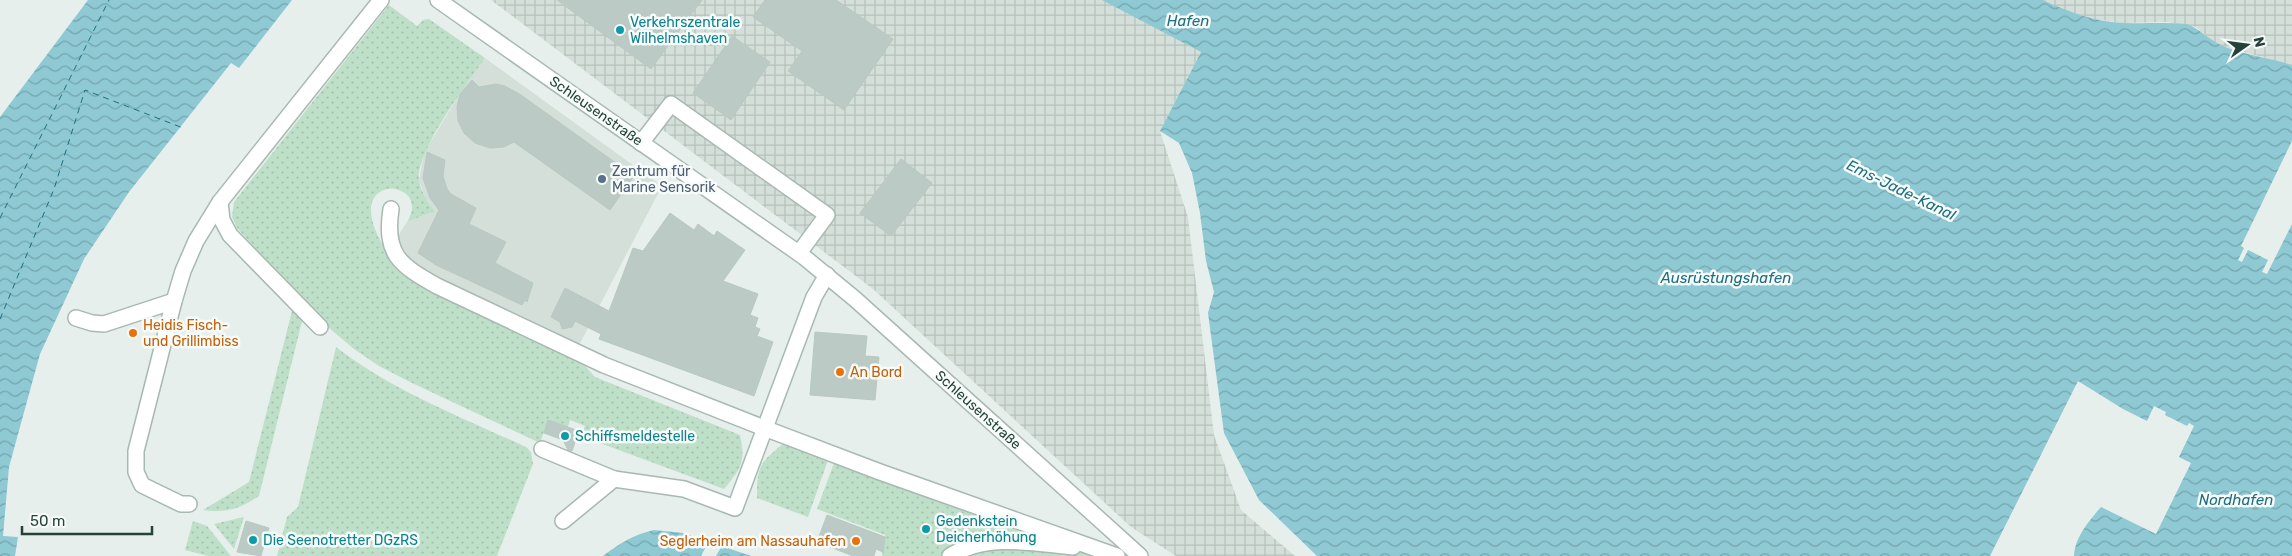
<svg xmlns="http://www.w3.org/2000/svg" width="2292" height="556" font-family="Rubik,sans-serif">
<defs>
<pattern id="industrial-grid" width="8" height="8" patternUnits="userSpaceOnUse" patternTransform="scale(1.25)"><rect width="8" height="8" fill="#d4dfda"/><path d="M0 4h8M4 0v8" fill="none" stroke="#b6c1bc"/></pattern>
<pattern id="grass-dots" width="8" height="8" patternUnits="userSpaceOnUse" patternTransform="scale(1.25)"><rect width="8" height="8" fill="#bfe0c8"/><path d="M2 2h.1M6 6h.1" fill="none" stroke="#a4c1ad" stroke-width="1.8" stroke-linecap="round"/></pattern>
<pattern id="water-waves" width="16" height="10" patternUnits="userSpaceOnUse" patternTransform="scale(1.25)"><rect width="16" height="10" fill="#8ec9d4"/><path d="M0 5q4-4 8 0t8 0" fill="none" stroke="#74a5ad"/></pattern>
</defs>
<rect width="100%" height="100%" fill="#e6efeb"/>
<polygon fill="#d4dfda" points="485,58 662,186 579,345 419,268 407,260 396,239 407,222 435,211 425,197 419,180 424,153 462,90"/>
<g fill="url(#industrial-grid)">
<polygon points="491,0 1106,0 1201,52 1160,131 1188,217 1214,435 1241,510 1295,556 1176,556 1131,527 873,289"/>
<polygon points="2043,0 2292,0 2292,65 2225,47 2212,41 2196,27 2167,22 2123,23 2094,19 2069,12"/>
</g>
<g fill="url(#grass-dots)">
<path d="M389,5L417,26L423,20L429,19L485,58C467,84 416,151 419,180C421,192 428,202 435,211L407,222C436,176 327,169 392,259L576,356L595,377L740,435C746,463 741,468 724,489L581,436L585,426L570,420L568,427L548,420L540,443L412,383L379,366L354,349L322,322L237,228L232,217L234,202Z"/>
<path d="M293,307L303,317L259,496C239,509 227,513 203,510L249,482Z"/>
<path d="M336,347C393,391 461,417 526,447L531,452L533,464L497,556H277L287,517L298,507Z"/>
<path d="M783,444L828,460L808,517L757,498C757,467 759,463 783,444Z"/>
<polygon points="834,463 1104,556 882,556 885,535 817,509"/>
<polygon points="244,517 234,549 214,524"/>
<polygon points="193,521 207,526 231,556 208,556 185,550"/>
</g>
<g fill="url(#water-waves)">
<polygon points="88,0 292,0 239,68 231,63 129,192 84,259 40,354 9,467 3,536 18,537 15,556 0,556 0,117"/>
<path d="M1102,0H2043C2069,12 2095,22 2125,23C2145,24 2166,22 2187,24C2200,29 2209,40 2223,46C2245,55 2270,58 2292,65V141L2241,246L2244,248L2238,260L2242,262L2248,250L2268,260L2262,272L2267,274L2292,224V556H2074C2075,537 2089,521 2101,507L2156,534L2191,463L2179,457L2194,426L2189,423L2187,426L2165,415L2166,412L2154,406L2147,421L2123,409L2078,381L1990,556H1317L1259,500L1224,433L1208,313L1214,292L1206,261L1200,213L1192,173L1179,143L1160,131L1201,52Z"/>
<path d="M654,530L683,533L751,556H603C620,543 633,535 654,530Z"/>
</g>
<polygon fill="#e6efeb" points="710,539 723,544 716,556 701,556"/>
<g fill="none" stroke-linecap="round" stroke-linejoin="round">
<g stroke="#1c6f80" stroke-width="1" stroke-dasharray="6 5" stroke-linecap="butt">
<polyline points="0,218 109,0"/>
<polyline points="0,319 54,189 85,90 183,128"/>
</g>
</g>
<g fill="#bbcac4" stroke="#b8c9c2">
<polygon points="557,0 702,0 651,69"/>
<polygon points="765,0 836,0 893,39 844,110 788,71 802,51 753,17"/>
<polygon points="732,36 770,62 731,120 693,93"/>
<polygon points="472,80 479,87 496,84 505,86 521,95 634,176 610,210 514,142 504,147 490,148 475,143 464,133 458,121 457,107 460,94"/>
<polygon points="427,152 445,160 443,176 447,189 451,194 476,208 469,224 506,242 495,263 533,283 527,302 525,300 522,305 436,265 418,253 439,210 430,198 423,178"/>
<polygon points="901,159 932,183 891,236 860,213"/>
<polygon points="670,213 694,230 698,224 714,236 717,231 745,250 723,281 758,294 750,315 758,318 755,327 760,329 757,336 773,342 754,396 599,339 601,334 575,321 572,327 562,329 560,322 551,317 565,288 609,311 633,248 643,251"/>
<polygon points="815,332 867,336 865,356 879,357 875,400 810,395"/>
<polygon points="548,420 579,431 572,451 568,450 563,440 544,433"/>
<polygon points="827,515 885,537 883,552 876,549 874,556 853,556 817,542"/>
<polygon points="246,521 269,528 261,556 237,552"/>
</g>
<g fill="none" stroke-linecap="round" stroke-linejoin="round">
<defs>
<g id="minor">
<polyline points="438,0 804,257 855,299 1140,556"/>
<polyline points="641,143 671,104 827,215 799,253"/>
<polyline points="220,202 222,220 230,235 320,327"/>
<path d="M391,209C384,255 400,265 437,286L604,365L764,428L880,472L1117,556"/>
<polyline points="76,318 92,323 104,324 174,301"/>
<polyline points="542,449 614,479"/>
<polyline points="189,504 181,504 142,485 136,472 136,451 174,301 183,271 196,241 220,202 381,0"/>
<polyline points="563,521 614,479 684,489 735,508 814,297 827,275"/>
<path d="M950,556C988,533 1031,543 1073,547"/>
</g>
</defs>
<use href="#minor" stroke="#a8b8b2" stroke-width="18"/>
<use href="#minor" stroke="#fff" stroke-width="15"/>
</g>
<g fill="#0f9aa8" stroke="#f7fbf9" stroke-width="2">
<circle cx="620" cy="30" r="5"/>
<circle cx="565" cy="436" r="5"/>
<circle cx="926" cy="529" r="5"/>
<circle cx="253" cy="540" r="5"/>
</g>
<circle fill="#5c6f8a" stroke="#f7fbf9" stroke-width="2" cx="602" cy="179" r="5"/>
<g fill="#e8710a" stroke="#f7fbf9" stroke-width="2">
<circle cx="133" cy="333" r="5"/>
<circle cx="840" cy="372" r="5"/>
<circle cx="856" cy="541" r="5"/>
</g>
<g text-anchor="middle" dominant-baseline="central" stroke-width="5" stroke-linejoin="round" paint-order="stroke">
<g font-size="14" fill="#0d838f" stroke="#f7fbf9" text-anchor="start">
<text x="630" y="22">Verkehrszentrale<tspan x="630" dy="16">Wilhelmshaven</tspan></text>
<text x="575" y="436">Schiffsmeldestelle</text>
<text x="936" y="521">Gedenkstein<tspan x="936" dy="16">Deicherhöhung</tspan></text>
<text x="263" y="540">Die Seenotretter DGzRS</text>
</g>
<g font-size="14" fill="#24423a" stroke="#f7fbf9">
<text transform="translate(596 111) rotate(35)">Schleusenstraße</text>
<text transform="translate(978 410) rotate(42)">Schleusenstraße</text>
</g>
<g font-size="14" fill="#4e5e75" stroke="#f7fbf9" text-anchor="start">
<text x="612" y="171">Zentrum für<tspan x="612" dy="16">Marine Sensorik</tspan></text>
</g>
<g font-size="14" fill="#c56008" stroke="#f7fbf9" text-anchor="start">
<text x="143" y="325">Heidis Fisch-<tspan x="143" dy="16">und Grillimbiss</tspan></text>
<text x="850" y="372">An Bord</text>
<text x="846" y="541" text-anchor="end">Seglerheim am Nassauhafen</text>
</g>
<g font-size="15" font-style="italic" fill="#1c6f80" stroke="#f7fbf9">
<text x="1188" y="21">Hafen</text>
<text transform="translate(1901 190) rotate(26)">Ems-Jade-Kanal</text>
<text x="1726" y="278">Ausrüstungshafen</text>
<text x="2236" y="500">Nordhafen</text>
</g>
</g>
<g transform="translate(2247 45) rotate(76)" stroke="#f7fbf9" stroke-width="4" paint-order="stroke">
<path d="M0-4L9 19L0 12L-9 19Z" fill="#24423a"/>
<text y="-8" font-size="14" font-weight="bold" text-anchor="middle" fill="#24423a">N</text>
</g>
<path d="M22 526v8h130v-8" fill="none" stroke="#24423a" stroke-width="2.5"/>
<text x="30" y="526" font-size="15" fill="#24423a" stroke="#f7fbf9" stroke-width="4" paint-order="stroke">50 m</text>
</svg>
